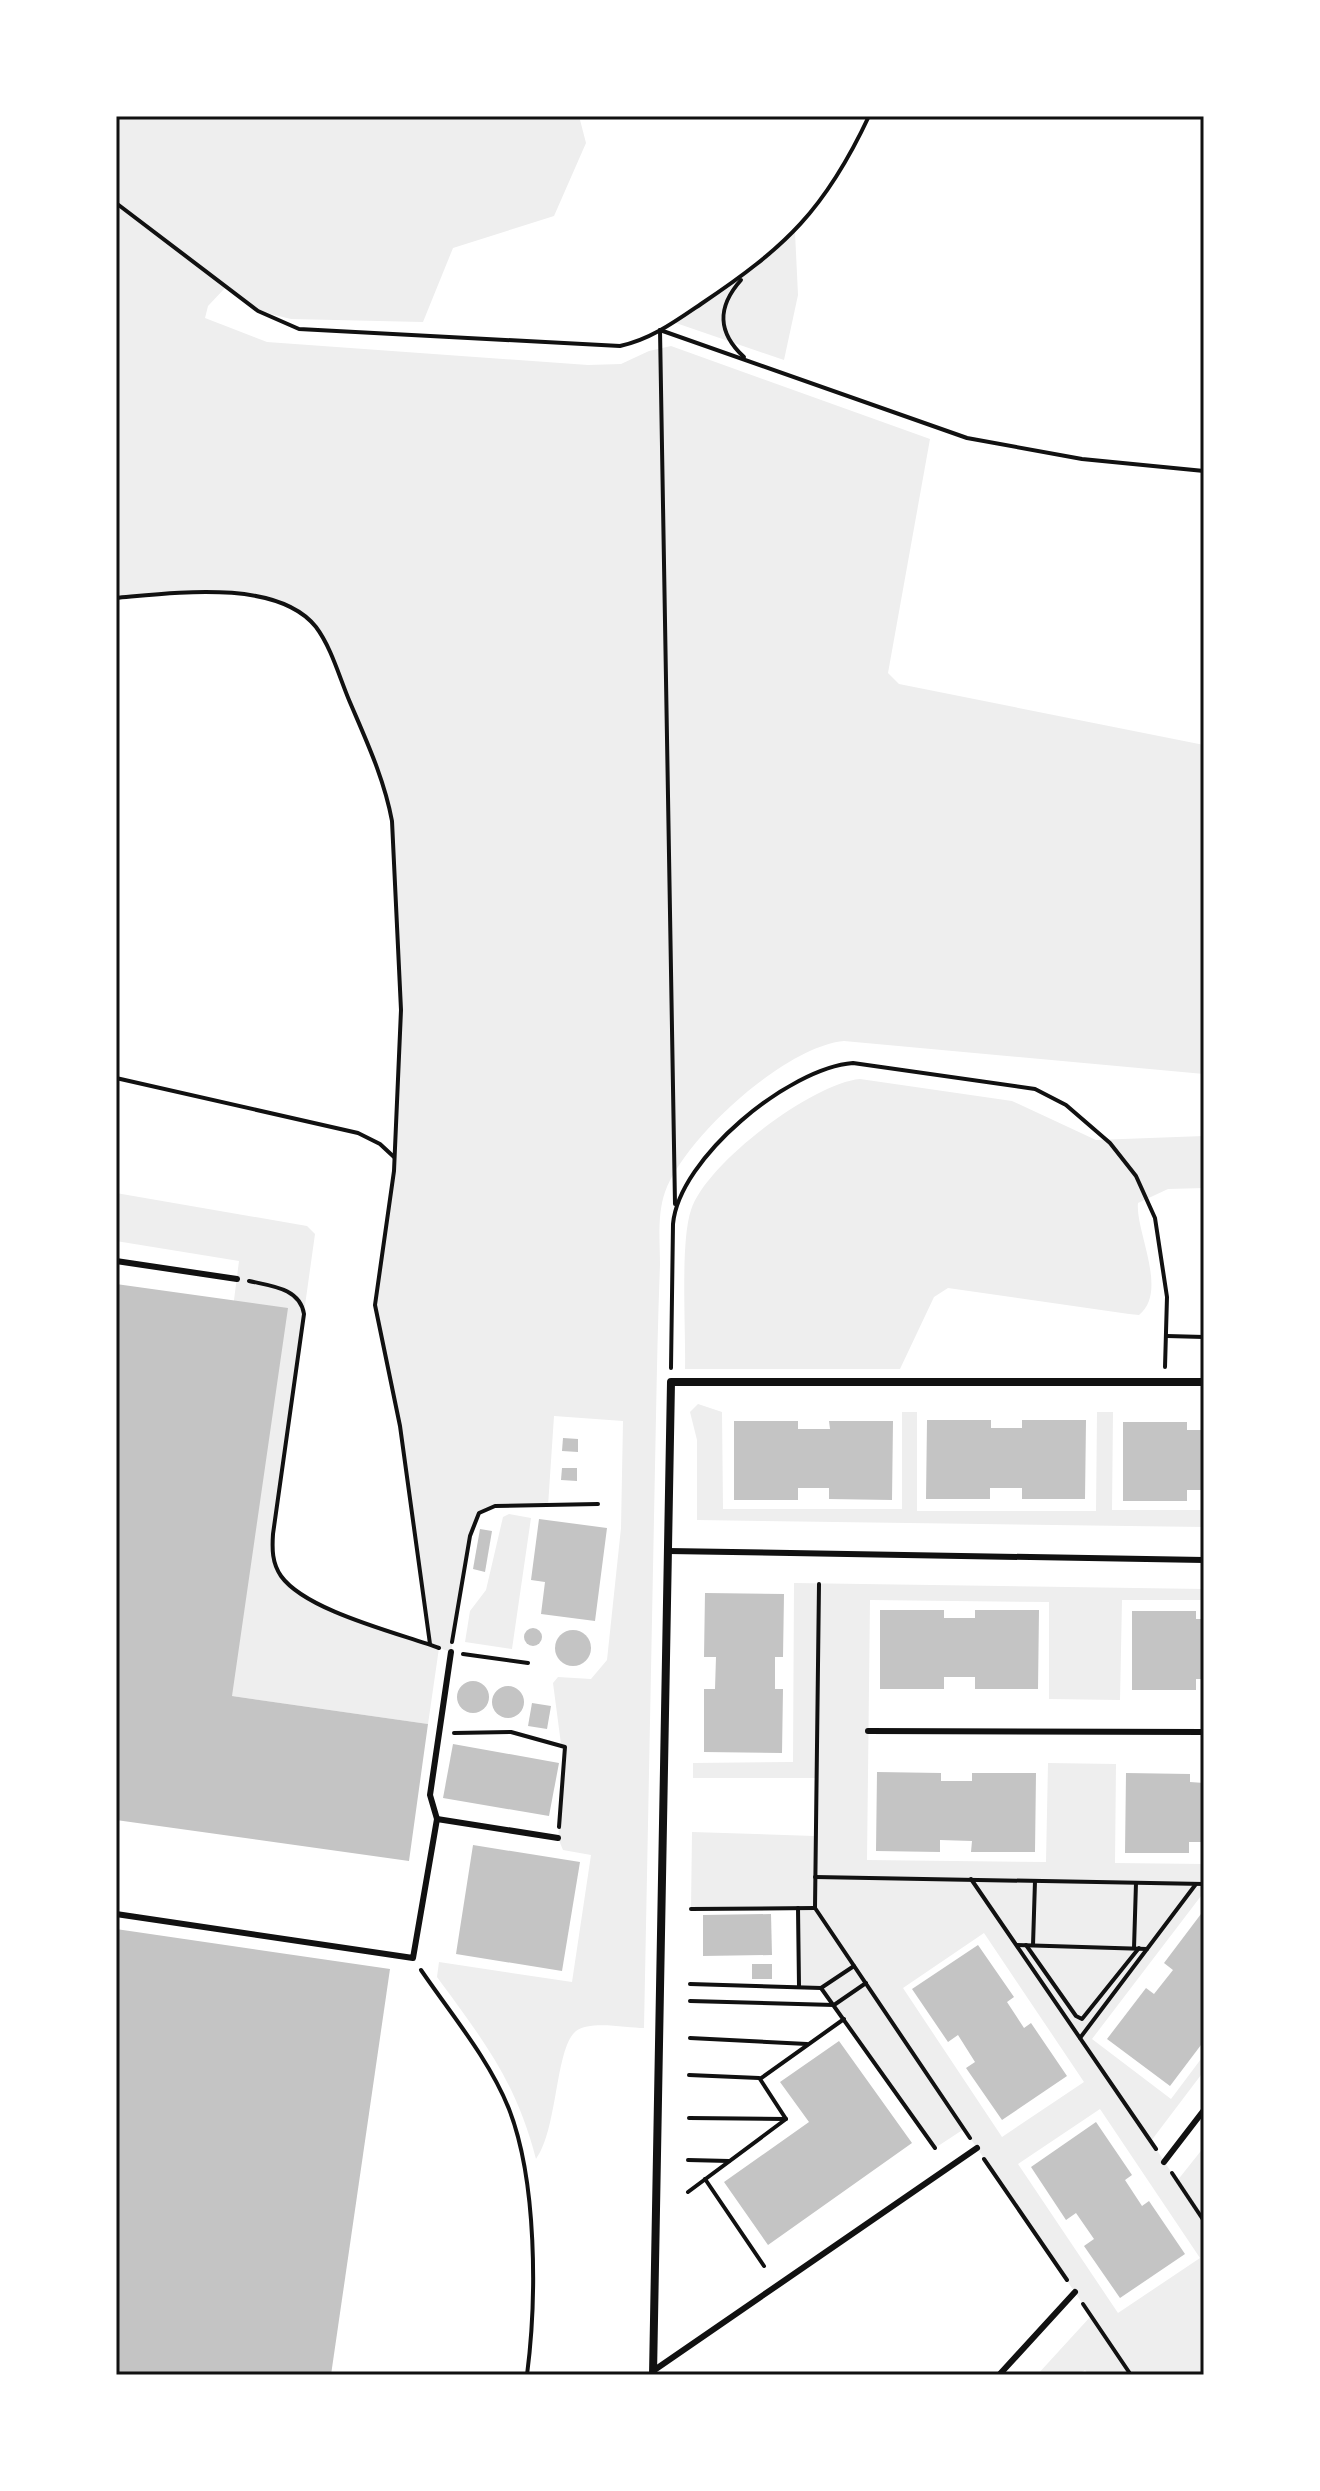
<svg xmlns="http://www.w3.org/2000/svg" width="1320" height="2491" font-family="'DejaVu Sans',sans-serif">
<rect width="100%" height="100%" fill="#fff"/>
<g fill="#eee" fill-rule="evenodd">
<path d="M116,116H579L586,143L554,216L453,248L423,322L291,319L258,311L225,288L208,306L205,318L267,342L588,365L621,364L649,351L671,346L930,439L888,673L899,684L1204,745V1074L844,1041C786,1046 685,1137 665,1192C657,1215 660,1242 660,1265C658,1315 657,1366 656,1416C652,1620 648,1824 644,2028C627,2028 590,2020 576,2031C555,2048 558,2129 536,2159C516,2081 483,2040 437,1977L439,1962L572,1982L591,1855L563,1850L558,1838L567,1750L561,1744L553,1683L558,1677L591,1679L607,1660L621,1528L623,1421L554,1416L548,1506H495L479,1513L470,1536L451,1652L439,1648L428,1724L232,1696L234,1300L239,1261L116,1241V1193L307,1226L315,1234L273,1534C272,1546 273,1559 278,1571C294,1606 393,1631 429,1644L400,1426L375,1305L394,1171L401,1010L392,821C385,781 367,744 351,706C338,674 329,637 303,614C267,581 162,594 116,598Z"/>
<polygon points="795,232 798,295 784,360 673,322 754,269"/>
<path d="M860,1079L1012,1101L1096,1140L1204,1136V1188L1168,1189L1138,1203C1135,1231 1169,1291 1139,1315L1129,1314L948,1288L934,1297L900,1369H685C686,1329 680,1243 691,1210C706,1163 813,1083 860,1079Z"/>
<polygon points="698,1404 722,1412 723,1509 902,1509 902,1412 917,1412 917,1511 1096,1511 1097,1412 1113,1412 1112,1510 1204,1510 1204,1527 697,1520 697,1440 690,1412"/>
<polygon points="509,1514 531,1518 512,1649 465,1642 470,1611 486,1590 503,1517"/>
<path d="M794,1583L1204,1589V1600H1122L1120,1700L1049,1699V1602L870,1600L867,1860L1046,1862L1048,1763L1116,1764L1115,1863L1204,1864V1898L1201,1896L1092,2039L1171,2099L1204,2055V2071L1151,2141L1177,2181L1204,2147V2375H1089L1085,2370L1078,2375H1037L1091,2316L964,2129L935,2148L821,1988L799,1987L798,1909H691L692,1832L814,1836L815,1778H693V1763L793,1762ZM984,1933L1084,2082L1002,2137L903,1988ZM1100,2109L1200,2258L1118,2313L1018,2164Z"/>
</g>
<g fill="#c4c4c4">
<polygon points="116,1284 288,1308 232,1696 428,1724 409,1861 116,1820"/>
<polygon points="927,1420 991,1420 991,1428 1022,1428 1022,1420 1086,1420 1085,1499 1022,1499 1022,1488 990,1488 990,1499 926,1499"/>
<polygon points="734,1421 798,1421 798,1429 830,1429 829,1421 893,1421 892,1500 829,1499 829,1488 798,1488 798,1500 734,1500"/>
<polygon points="1123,1422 1187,1422 1187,1430 1204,1430 1204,1490 1187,1490 1187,1501 1123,1501"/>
<polygon points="563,1438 578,1439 578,1452 562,1451"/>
<polygon points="562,1468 577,1468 577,1481 561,1480"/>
<polygon points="539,1519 607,1528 595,1621 541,1614 545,1582 531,1580"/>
<polygon points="480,1529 492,1531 485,1572 473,1569"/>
<polygon points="705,1593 784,1594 783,1657 775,1657 775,1689 783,1689 782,1753 704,1752 704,1689 715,1689 716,1657 704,1657"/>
<polygon points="880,1610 944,1610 944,1618 975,1618 975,1610 1039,1610 1038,1689 975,1689 975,1677 944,1677 944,1689 880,1689"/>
<polygon points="1132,1611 1196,1611 1196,1619 1204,1619 1204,1679 1196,1679 1196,1690 1132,1690"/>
<circle cx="533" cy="1637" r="9"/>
<circle cx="573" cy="1648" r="18"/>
<circle cx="473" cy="1697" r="16"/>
<circle cx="508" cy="1702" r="16"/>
<polygon points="532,1703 551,1706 547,1729 528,1726"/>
<polygon points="453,1744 559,1763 549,1816 443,1798"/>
<polygon points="877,1772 941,1773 941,1781 972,1781 972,1773 1036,1773 1035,1852 971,1852 972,1841 940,1840 940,1852 876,1851"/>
<polygon points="1126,1773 1190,1774 1190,1782 1204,1783 1204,1842 1189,1842 1189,1853 1125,1853"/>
<polygon points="473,1845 580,1862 562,1971 456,1954"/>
<polygon points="1204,1910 1204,2041 1170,2086 1107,2039 1146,1988 1154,1994 1173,1970 1164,1963"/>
<polygon points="771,1914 772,1955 703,1956 703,1915"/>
<polygon points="116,1929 390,1969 331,2375 116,2375"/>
<polygon points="978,1945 1014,1997 1007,2002 1024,2028 1031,2023 1067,2076 1002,2120 966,2068 975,2062 958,2035 948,2042 912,1989"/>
<rect x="752" y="1964" width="20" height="15"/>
<polygon points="839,2041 912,2143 768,2245 724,2182 809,2122 780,2082"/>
<polygon points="1096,2122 1132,2175 1125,2180 1142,2206 1149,2201 1185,2254 1120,2298 1084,2246 1094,2239 1076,2213 1066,2220 1031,2167"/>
</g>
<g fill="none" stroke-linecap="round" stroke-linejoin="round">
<g stroke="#111" stroke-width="4">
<path d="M116,203L258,311L299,329L620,346C650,340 676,321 701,304C786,247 825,210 869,116"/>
<path d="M741,280C717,307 717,332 744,357"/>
<polyline points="660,330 675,1204"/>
<polyline points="660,330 967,438 1082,459 1204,471"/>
<path d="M116,598C172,593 277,578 316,627C331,647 339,676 349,700C366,740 384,778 392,821L401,1010L394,1171L375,1305L400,1426L430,1644"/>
<polyline points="116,1078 358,1133 380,1144 394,1157"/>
<path d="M249,1281C271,1286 300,1288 304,1314L273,1534C272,1549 272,1563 281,1576C306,1611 398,1633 439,1648"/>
<polyline points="1167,1336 1204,1337"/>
<path d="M671,1368L673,1224C679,1158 789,1068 853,1063L1035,1089L1066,1105L1110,1143L1136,1176L1155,1218L1167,1297L1165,1367"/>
<polyline points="819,1584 815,1908 970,2138"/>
<polyline points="452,1642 470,1536 479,1513 495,1506 598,1504"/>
<polyline points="463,1654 528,1663"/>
<polyline points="454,1733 511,1732 565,1747 559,1827"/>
<polyline points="815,1877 1204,1884"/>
<polyline points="971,1879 1156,2149"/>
<polyline points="798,1908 799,1986"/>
<polyline points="691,1909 815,1908"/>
<polyline points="1017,1945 1147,1949"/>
<polyline points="1026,1945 1076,2016 1082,2019 1139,1948"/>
<polyline points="1033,1945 1035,1881"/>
<polyline points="1134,1948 1136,1883"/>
<path d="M421,1970C451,2014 489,2059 509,2109C537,2181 537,2298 527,2375"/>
<polyline points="690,1984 821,1988 854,1966"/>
<polyline points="821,1988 935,2148"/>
<polyline points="690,2001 834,2005 866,1983"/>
<polyline points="690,2038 807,2044"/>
<polyline points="1080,2038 1196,1884"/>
<polyline points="689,2075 759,2078"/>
<polyline points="689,2118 786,2119"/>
<polyline points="984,2159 1067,2280"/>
<polyline points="688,2160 729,2161"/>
<polyline points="1172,2173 1204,2221"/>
<polyline points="705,2179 764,2266"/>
<polyline points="688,2192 786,2119 760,2079 844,2019"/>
<polyline points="1083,2304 1131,2375"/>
</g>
<g stroke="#111" stroke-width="6">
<polyline points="116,1261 237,1279"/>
<polyline points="668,1551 1204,1560"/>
<polyline points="868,1731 1204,1732"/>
<polyline points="437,1819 430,1795 451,1652"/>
<polyline points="116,1914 413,1958 437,1819 558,1838"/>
<polyline points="1164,2162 1204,2110"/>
<polyline points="653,2371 977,2148"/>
<polyline points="999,2375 1075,2292"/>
</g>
<polyline stroke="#111" stroke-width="8" points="653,2375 671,1382 1204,1382"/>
</g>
<rect width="1320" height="2491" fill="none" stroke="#ffffff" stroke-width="236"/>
<rect x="118" y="118" width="1084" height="2255" fill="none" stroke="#111" stroke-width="3"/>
</svg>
